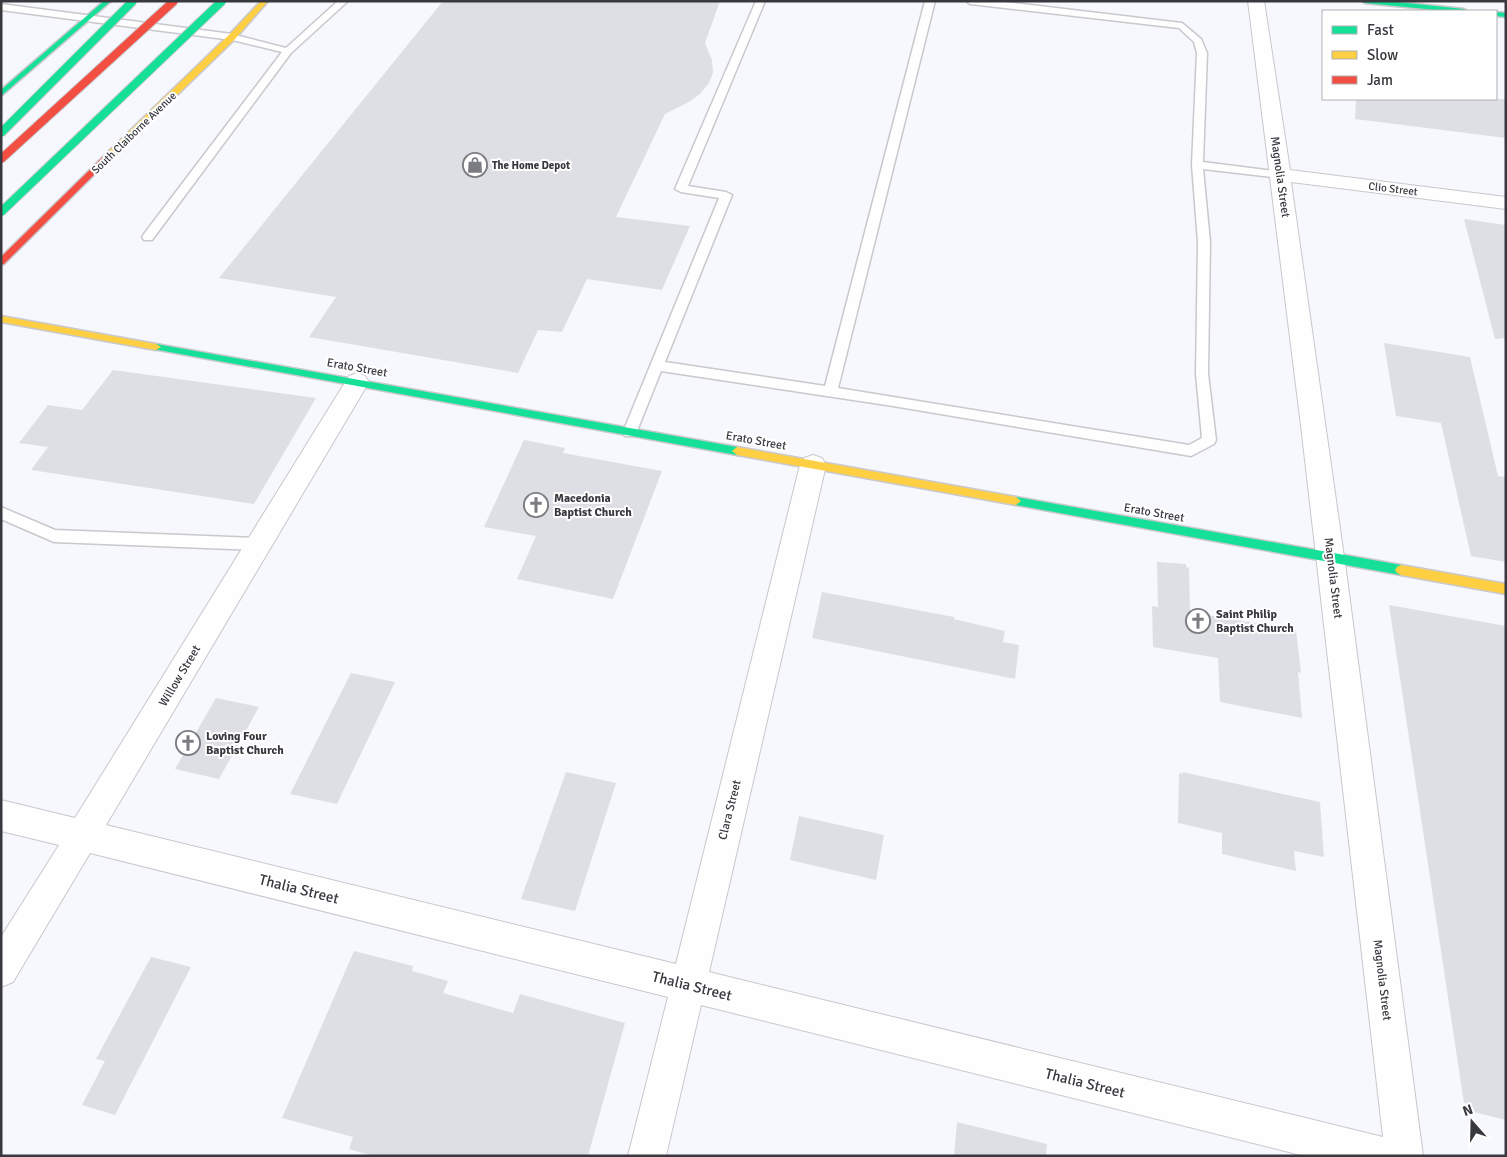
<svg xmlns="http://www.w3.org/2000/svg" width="1507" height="1157" font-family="Signika,sans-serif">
<rect width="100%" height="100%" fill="#f7f8fd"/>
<g fill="#dedfe4">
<polygon points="443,1 720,1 705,43 712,60 713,73 709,83 700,94 689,102 665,114 616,217 690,226 662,290 587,279 562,332 538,330 518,373 309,337 336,297 219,278"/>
<polygon points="1356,99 1506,99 1506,138 1355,119"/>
<polygon points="1464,219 1506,225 1506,338 1495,339"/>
<polygon points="1384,343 1470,357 1498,476 1506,477 1506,562 1471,556 1441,423 1396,416"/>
<polygon points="113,370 316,398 254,504 31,470 48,447 19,443 48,405 82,410"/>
<polygon points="524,440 565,448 563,453 662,471 613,599 517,579 536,536 484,527"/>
<polygon points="1157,562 1186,564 1186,567 1189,568 1190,612 1296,630 1301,673 1298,672 1302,718 1220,702 1218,658 1153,647 1152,606 1158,607"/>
<polygon points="822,592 954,617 954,619 1005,631 1003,642 1019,645 1015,679 812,638"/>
<polygon points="1389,605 1506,626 1506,1120 1465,1110"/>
<polygon points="351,673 395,682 337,804 290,794"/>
<polygon points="216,698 259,707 219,779 175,769"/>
<polygon points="566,772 616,783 575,911 521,899"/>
<polygon points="1182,772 1320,802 1324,857 1294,851 1296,871 1222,854 1222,833 1178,823 1179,773 1182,774"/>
<polygon points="799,816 884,835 876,880 790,860"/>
<polygon points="354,951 413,966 412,971 448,981 443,993 513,1013 520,994 625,1023 588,1156 373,1156 349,1149 353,1137 282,1118"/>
<polygon points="151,957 191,967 115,1115 82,1105 105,1061 96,1059"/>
<polygon points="957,1122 1047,1144 1046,1156 954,1156"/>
</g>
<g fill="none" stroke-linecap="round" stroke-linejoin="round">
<defs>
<g id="lane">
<polygon points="338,1 348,1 291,53 152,240 144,240 142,237 144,234 282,52 232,40 1,10 1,4 232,34 286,48"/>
<polygon points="756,1 765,1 688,186 726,192 732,195 665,362 825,386 925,1 935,1 838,388 1189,445 1202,438 1196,374 1198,242 1192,165 1197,53 1194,42 1179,28 970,4 966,1 996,1 1182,23 1201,39 1207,53 1203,162 1281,172 1286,175 1281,178 1203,169 1210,242 1208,374 1216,440 1214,444 1191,456 893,406 661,371 635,436 625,436 623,432 719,198 681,192 675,189"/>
<polygon points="1,507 55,530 259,538 264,540 266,544 264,548 259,550 54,542 1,519"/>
</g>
<polygon id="street" points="1248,1 1264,1 1290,170 1506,197 1506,209 1291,182 1347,578 1423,1156 1305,1156 701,1005 666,1156 628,1156 668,997 90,853 13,982 1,987 1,937 59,845 1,831 1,800 75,818 349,376 357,373 365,376 369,382 106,825 676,964 800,465 804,458 813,455 822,458 826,465 709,972 1383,1137 1302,434"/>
<g id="fast">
<polygon points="104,1 111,1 1,96 1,90"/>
<polygon points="1362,1 1388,1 1464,9 1467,11 1446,11 1365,3"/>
<polygon points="1496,12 1506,13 1506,17 1496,16"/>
<polygon points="156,344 737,447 742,451 737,455 153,349 151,347"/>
<polygon points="1016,497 1401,565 1405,567 1407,570 1405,573 1401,575 1016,505 1011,501"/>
</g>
<g id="slow">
<polygon points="261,1 268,1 235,39 115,155 109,155 109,151 229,35"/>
<polygon points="1,316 156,344 161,347 156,350 1,322"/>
<polygon points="737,447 1016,497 1021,501 1016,505 737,455 732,451"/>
<polygon points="1401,565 1506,584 1506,594 1401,575 1397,573 1395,570 1397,567"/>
</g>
<polygon id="jam" points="109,151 116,153 4,264 1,265 1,257"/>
</defs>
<use href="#lane" stroke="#c8c8cd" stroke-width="3"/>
<use href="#street" stroke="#c8c8cd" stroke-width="2"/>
<use href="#fast" stroke="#c8c8cd" stroke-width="3"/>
<use href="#slow" stroke="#c8c8cd" stroke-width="3"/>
<use href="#jam" stroke="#c8c8cd" stroke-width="3"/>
<use href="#lane" fill="#fefeff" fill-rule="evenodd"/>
<use href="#street" fill="#fefeff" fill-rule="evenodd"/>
<use href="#fast" fill="#16e098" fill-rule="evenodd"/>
<use href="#slow" fill="#ffcf43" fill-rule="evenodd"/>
<use href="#jam" fill="#f24e42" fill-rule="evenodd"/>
<defs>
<g id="fast-bridge">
<polyline points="1,133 133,1"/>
<polyline points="1,212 222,1"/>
</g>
<polyline id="jam-bridge" points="1,159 174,1"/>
</defs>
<use href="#fast-bridge" stroke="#c8c8cd" stroke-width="10" stroke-linecap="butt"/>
<use href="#jam-bridge" stroke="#c8c8cd" stroke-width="10" stroke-linecap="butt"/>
<use href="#fast-bridge" stroke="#16e098" stroke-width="8"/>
<use href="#jam-bridge" stroke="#f24e42" stroke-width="8"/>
</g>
<defs>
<symbol id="shop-ring" viewBox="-11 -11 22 22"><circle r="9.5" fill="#fff" stroke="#7b7c81" stroke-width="1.5"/><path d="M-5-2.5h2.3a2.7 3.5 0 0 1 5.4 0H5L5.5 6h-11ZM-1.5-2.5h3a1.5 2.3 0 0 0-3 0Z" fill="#7b7c81"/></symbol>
<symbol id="church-ring" viewBox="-11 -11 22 22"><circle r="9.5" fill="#fff" stroke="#7b7c81" stroke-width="1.5"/><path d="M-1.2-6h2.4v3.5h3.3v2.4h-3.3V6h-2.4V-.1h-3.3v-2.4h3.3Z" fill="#7b7c81"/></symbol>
</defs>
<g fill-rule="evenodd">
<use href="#shop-ring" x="461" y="151" width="28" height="28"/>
<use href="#church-ring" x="522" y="491" width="28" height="28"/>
<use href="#church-ring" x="1184" y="607" width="28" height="28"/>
<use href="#church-ring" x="174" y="729" width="28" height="28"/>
</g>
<g text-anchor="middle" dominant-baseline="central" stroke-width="4" stroke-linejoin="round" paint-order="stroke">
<g font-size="11" fill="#38393e" stroke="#fff">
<text transform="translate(134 133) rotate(-44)">South Claiborne Avenue</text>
<text transform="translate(1393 189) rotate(7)">Clio Street</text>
</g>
<g font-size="11" font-weight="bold" fill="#38393e" stroke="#fff" text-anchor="start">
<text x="492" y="165">The Home Depot</text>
</g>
<g font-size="12" fill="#38393e" stroke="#fff">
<text transform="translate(1280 177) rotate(82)">Magnolia Street</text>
<text transform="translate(357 368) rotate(10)">Erato Street</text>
<text transform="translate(756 441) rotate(10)">Erato Street</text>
<text transform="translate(1154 513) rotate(10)">Erato Street</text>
<text transform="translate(1333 578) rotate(83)">Magnolia Street</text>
<text transform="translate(180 676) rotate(-59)">Willow Street</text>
<text transform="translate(730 810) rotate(-76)">Clara Street</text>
<text transform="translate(1382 980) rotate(83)">Magnolia Street</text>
</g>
<g font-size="12" font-weight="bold" fill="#38393e" stroke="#fff" text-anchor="start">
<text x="554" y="498">Macedonia<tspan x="554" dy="14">Baptist Church</tspan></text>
<text x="1216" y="614">Saint Philip<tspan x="1216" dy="14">Baptist Church</tspan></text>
<text x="206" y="736">Loving Four<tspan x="206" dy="14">Baptist Church</tspan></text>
</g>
<g font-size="15" fill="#38393e" stroke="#fff">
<text transform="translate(299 889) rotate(14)">Thalia Street</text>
<text transform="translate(692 986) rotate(14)">Thalia Street</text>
<text transform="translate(1085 1083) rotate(14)">Thalia Street</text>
</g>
</g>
<rect width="1507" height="1157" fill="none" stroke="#38393e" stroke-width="5"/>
<rect x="1322" y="10" width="175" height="90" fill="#ffffff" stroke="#afb0b2"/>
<rect x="1332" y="26" width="25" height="8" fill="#16e098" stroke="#afb0b2"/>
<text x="1367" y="35" font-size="15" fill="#38393e">Fast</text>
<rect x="1332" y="51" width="25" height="8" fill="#ffcf43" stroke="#afb0b2"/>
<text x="1367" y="60" font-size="15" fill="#38393e">Slow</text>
<rect x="1332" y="76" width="25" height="8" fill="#f24e42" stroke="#afb0b2"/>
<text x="1367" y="85" font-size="15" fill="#38393e">Jam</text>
<g transform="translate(1472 1122) rotate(340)" stroke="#ffffff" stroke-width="4" paint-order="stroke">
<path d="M0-4L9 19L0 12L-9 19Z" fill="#38393e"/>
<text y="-8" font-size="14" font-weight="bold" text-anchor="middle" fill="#38393e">N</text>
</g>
</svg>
